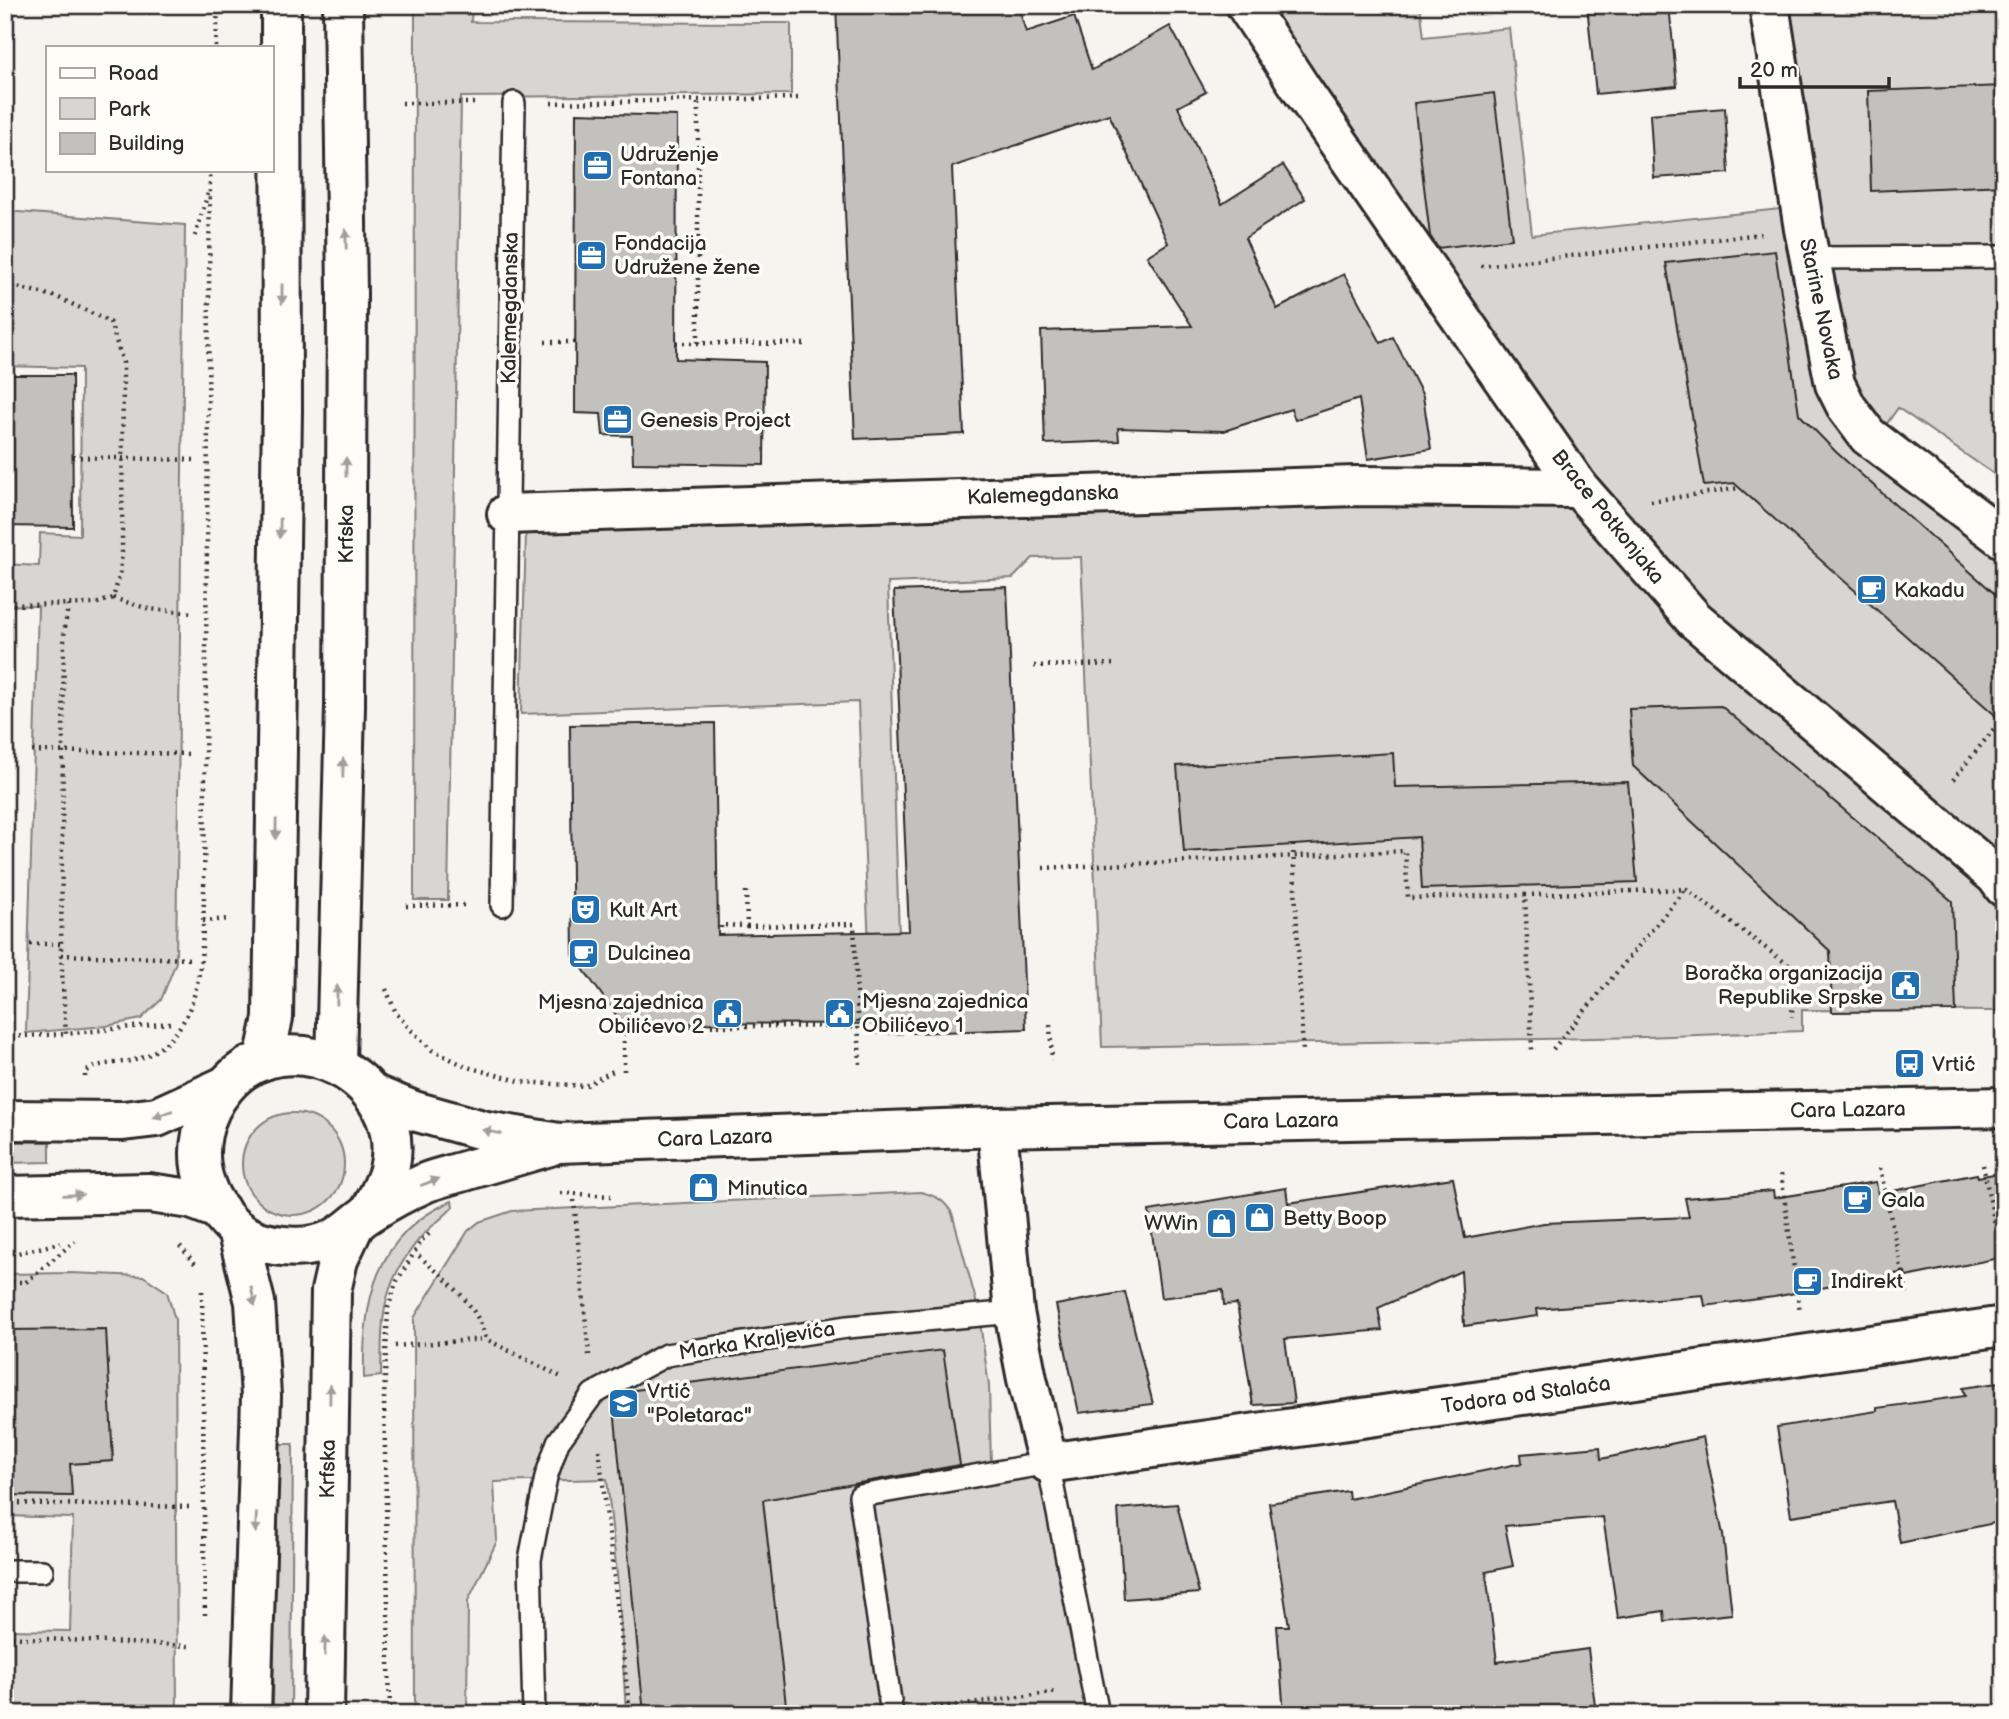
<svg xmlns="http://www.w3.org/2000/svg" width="2009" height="1719" font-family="'Balsamiq Sans',sans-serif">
<rect width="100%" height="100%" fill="#f5f4ef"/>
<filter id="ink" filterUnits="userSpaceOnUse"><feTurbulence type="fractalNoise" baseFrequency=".0143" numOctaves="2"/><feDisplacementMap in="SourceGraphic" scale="14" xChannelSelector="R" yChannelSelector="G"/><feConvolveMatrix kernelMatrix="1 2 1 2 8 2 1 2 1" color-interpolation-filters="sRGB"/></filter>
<g filter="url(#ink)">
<g fill="#d7d6d2" stroke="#81807e" stroke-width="2">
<polygon points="415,5 472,5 471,22 791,23 791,94 461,97 448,900 414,900"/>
<polygon points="1263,5 1420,5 1424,37 1509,28 1532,235 1791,208 1822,373 2004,551 2004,856 1704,614 1593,481"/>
<polygon points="1778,5 2004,5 2004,481 1898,408 1878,436 1853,403"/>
<polygon points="5,211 185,225 176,962 161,1000 141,1019 106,1026 26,1033 38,606 5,605 5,564 39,566 40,533 80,535 81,368 5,366"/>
<polygon points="1574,498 2004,905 2004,1011 1802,1010 1802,1031 1645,1037 1102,1047 1081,557 1033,558 1013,578 888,583 902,1034 873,1034 858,702 521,714 526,532 1032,508"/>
<circle cx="293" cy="1164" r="51"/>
<polygon points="5,1142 50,1142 50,1162 5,1163"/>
<path d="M921,1192C936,1196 944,1200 952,1213L978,1308L989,1386L991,1466L958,1476L850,1493L881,1714H626L619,1594L607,1479L494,1482L497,1541L468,1601L467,1714H415L414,1318L468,1231L479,1222L512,1211Z"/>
<path d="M452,1201L453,1207C443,1218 431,1226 421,1237C380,1285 382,1317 381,1376L364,1378C362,1302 375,1234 452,1201Z"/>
<polygon points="71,1273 143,1276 167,1292 175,1320 177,1714 5,1714 5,1630 70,1631 73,1518 5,1516 5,1274"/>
<polygon points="276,1444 293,1444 291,1714 273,1714"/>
<polygon points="1043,1474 1091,1714 898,1714 868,1505"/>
</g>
<g fill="#c2c1be" stroke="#2b2b2b" stroke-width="2">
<polygon points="836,5 1018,5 1026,32 1074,16 1092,70 1170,26 1206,92 1178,107 1222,204 1283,165 1305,199 1245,238 1277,309 1344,274 1381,343 1393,337 1423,396 1431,449 1368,459 1359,399 1295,420 1291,409 1224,431 1118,428 1119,441 1045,444 1041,331 1192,326 1147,256 1168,243 1109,114 952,167 964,434 855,439"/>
<polygon points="1587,5 1669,5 1677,86 1596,94"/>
<polygon points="2004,86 2004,185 1871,191 1868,91"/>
<polygon points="1494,93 1512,239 1438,248 1430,236 1414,103"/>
<polygon points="1725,108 1729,173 1654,178 1650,114"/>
<polygon points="576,113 677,116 676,359 765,362 764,465 633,463 632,436 603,435 601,414 575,413"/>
<polygon points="1775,251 1799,414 1836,452 2004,602 2004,723 1734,483 1704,486 1666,263"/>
<polygon points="5,375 72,375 73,527 5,526"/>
<polygon points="1007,587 1026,1029 913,1033 913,1024 622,1023 573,955 570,725 715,723 718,935 909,931 894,591"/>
<polygon points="1721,706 1952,901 1956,1011 1832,1012 1830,951 1633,766 1629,709"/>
<polygon points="1393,753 1395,787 1628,782 1637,882 1422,889 1419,837 1184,852 1177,766"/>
<polygon points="2004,1172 2004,1257 1906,1277 1905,1272 1774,1297 1705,1306 1703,1295 1537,1309 1538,1316 1464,1326 1461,1271 1378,1308 1382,1330 1285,1339 1294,1403 1253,1405 1237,1304 1224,1305 1223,1290 1161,1298 1149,1211 1286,1188 1288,1203 1453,1178 1465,1238 1544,1223 1689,1217 1685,1198 1773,1191 1774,1198 1876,1182 1878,1194 1977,1174 1978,1177"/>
<polygon points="1125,1292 1153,1404 1079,1413 1056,1305"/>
<polygon points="106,1329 113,1461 70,1464 72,1496 5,1495 5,1330"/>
<polygon points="943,1350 960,1465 763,1500 787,1714 644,1714 613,1398 627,1391"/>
<polygon points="2004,1382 2004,1521 1900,1543 1892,1501 1791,1516 1777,1427 1877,1411 1877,1408 1965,1396 1963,1388"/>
<polygon points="1703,1437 1723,1535 1732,1614 1665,1621 1664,1611 1618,1618 1603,1517 1505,1526 1513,1566 1486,1572 1497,1662 1588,1649 1596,1714 1510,1714 1510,1707 1460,1714 1284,1714 1277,1626 1289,1626 1269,1503 1348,1491 1349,1499 1522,1463 1521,1454 1600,1447 1601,1459"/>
<polygon points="1177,1504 1199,1593 1124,1599 1118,1509"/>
</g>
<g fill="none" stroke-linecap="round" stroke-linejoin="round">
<defs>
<g id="lane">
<polyline points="1809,258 2004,257"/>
<polyline points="502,905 514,103"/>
<polyline points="5,1571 42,1571"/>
<polyline points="534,1714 530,1560 546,1477 558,1442 593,1394 666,1355 847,1327 1014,1312"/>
<polyline points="892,1714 860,1496 1048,1463 1098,1714"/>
</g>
<g id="street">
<polyline points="1246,5 1302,90 1579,488 1694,619 1996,876 2004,887"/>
<polyline points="1769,5 1804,229 1835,384 1847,408 1868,436 2004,539"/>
<polyline points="507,514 1356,486 1579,488"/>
<polyline points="5,1120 123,1121 157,1117 225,1086"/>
<polyline points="997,1127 1014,1312 1027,1379 1048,1463 2004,1326"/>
<polyline points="5,1196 149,1193 191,1199 220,1210"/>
</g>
<g id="secondary">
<polyline points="264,1060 273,1018 282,411 281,5"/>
<polyline points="336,1063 345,706 347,294 343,5"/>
<polyline points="372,1094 414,1111 486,1131 559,1143 997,1127 2004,1107"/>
<path d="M369,1213C377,1199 385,1185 389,1170C411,1078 285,1014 225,1087C202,1114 193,1152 206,1186C211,1201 224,1219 236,1229C259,1248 306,1252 333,1239C348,1232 357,1220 371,1212C388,1201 409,1190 427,1182C440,1177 455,1174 468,1170C495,1162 522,1154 550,1146"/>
<polyline points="237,1230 255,1302 261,1396 251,1714"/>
<polyline points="324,1714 331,1291 338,1260 353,1228"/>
</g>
</defs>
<use href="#lane" stroke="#2b2b2b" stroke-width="26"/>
<use href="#street" stroke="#2b2b2b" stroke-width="44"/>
<use href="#secondary" stroke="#2b2b2b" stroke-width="44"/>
<g stroke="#2b2b2b" stroke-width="4.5" stroke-dasharray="2 5" stroke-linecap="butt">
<polyline points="216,47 218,5"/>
<polyline points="402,103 479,103"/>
<polyline points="551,103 799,98"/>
<polyline points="195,236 208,193"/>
<polyline points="1481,266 1761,234"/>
<polyline points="5,284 57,297 110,322 123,362 122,551 120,574 113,598 95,604 5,605"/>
<polyline points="545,342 576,342"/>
<polyline points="676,343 805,344"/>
<polyline points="698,343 698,100"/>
<polyline points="73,457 195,460"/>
<polyline points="1651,501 1740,488"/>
<polyline points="113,598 149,609 193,613"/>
<polyline points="68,605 64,635 61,955 66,1034 170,1023"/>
<polyline points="1034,666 1118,664"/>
<polyline points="32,751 193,754"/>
<polyline points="1953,780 2001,720"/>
<polyline points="1293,845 1303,1053"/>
<polyline points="1043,868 1405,851 1408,898 1525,895 1532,1050"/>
<polyline points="746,891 747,926 854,924 860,1065"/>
<polyline points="1525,895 1686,889 1794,969 1792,1017"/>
<polyline points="406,906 466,905"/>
<polyline points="203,921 231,919"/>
<polyline points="721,935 721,925 747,926"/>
<polyline points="30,944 62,944"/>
<polyline points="61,955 192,959"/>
<polyline points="386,989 396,1013 411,1030 432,1050 467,1067 523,1082 585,1086 613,1071"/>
<polyline points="1050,1025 1052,1060"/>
<polyline points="5,1037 66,1034"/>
<polyline points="1553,1049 1685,890"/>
<polyline points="624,1071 624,1025 858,1027"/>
<path d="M85,1077V1073C98,1060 124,1065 141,1058C205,1033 202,953 204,897L210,170"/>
<polyline points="1983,1165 2004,1269"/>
<polyline points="1880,1168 1907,1294"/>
<polyline points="1781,1174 1800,1312"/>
<polyline points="561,1193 611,1196"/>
<polyline points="574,1200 589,1355"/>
<polyline points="180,1246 197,1266"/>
<polyline points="5,1256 60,1243"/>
<path d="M419,1256C446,1280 477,1303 486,1339L561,1377"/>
<polyline points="5,1282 26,1282 75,1241"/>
<polyline points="202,1291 205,1618"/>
<polyline points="395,1346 486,1339"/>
<polyline points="599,1450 630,1714"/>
<polyline points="5,1503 189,1507"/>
<polyline points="5,1637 189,1646"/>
<polyline points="927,1709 1058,1692"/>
<polyline points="390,1714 384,1399 388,1308 397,1281 422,1240 430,1233"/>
</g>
<use href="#lane" stroke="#fdfcf7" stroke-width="21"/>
<use href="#street" stroke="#fdfcf7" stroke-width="38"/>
<use href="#secondary" stroke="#fdfcf7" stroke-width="38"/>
</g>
<defs><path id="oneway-solid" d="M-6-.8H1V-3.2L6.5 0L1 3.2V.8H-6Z" transform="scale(1.75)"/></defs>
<g fill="#9e9e9b">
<use href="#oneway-solid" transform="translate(346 239) rotate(-91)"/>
<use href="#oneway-solid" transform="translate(282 294) rotate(90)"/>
<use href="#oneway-solid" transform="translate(346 467) rotate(-90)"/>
<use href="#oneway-solid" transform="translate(280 528) rotate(91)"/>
<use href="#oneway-solid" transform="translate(343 768) rotate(-89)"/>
<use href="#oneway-solid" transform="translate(276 829) rotate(91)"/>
<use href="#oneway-solid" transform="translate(337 995) rotate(-89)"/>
<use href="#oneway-solid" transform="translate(163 1114) rotate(160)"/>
<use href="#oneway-solid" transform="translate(492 1132) rotate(-169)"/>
<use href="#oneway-solid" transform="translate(430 1182) rotate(-21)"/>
<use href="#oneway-solid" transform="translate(73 1195) rotate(-2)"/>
<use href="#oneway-solid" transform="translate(253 1296) rotate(78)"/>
<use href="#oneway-solid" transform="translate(330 1394) rotate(-89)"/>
<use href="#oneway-solid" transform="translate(256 1523) rotate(92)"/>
<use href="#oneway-solid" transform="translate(325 1646) rotate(-89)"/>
</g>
</g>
<defs>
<symbol id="office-square" viewBox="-11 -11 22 22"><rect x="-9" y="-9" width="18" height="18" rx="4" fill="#1f6fb2" stroke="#fdfcf7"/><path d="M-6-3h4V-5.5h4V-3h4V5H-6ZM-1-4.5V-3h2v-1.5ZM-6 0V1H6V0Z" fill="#fff"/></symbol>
<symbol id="cafe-square" viewBox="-11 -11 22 22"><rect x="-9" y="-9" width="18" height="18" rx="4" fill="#1f6fb2" stroke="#fdfcf7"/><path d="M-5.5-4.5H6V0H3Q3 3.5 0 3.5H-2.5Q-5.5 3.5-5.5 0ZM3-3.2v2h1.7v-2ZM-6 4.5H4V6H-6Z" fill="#fff"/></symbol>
<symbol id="theatre-square" viewBox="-11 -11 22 22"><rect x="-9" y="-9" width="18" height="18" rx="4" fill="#1f6fb2" stroke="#fdfcf7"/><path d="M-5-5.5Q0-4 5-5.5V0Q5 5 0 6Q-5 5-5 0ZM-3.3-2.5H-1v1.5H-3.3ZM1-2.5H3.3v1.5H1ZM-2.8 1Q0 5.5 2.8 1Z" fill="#fff"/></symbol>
<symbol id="civic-square" viewBox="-11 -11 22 22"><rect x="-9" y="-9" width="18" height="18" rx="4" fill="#1f6fb2" stroke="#fdfcf7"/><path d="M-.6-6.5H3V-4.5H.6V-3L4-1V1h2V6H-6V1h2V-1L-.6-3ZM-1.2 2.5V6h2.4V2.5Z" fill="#fff"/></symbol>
<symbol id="bus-square" viewBox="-11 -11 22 22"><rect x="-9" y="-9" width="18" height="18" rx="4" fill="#1f6fb2" stroke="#fdfcf7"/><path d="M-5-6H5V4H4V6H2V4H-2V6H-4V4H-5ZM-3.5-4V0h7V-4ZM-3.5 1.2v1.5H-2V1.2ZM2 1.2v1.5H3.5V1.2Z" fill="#fff"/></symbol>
<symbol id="shop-square" viewBox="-11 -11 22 22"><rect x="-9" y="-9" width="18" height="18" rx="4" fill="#1f6fb2" stroke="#fdfcf7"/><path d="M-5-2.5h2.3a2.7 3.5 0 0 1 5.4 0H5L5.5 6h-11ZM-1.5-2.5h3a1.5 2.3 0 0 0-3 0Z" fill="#fff"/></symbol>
<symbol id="school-square" viewBox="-11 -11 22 22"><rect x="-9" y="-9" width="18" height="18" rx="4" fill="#1f6fb2" stroke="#fdfcf7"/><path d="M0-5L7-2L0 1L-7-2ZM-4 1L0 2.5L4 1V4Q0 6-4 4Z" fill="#fff"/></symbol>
</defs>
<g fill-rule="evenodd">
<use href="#office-square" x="580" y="148" width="35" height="35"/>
<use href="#office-square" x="574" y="238" width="35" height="35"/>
<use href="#office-square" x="600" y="402" width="35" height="35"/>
<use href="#cafe-square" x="1854" y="572" width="35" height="35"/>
<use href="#theatre-square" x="568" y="892" width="35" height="35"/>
<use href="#cafe-square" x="566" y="936" width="35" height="35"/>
<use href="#civic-square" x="1888" y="968" width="35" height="35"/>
<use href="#civic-square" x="822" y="996" width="35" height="35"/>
<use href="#civic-square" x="710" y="996" width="35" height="35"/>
<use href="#bus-square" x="1892" y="1046" width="35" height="35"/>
<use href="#shop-square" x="686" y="1170" width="35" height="35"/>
<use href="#cafe-square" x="1840" y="1182" width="35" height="35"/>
<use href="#shop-square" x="1242" y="1200" width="35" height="35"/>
<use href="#shop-square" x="1204" y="1206" width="35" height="35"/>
<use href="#cafe-square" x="1790" y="1264" width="35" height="35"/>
<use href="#school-square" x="606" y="1386" width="35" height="35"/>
</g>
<g text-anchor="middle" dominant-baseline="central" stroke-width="7" stroke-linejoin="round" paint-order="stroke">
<g font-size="21" fill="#2b2b2b" stroke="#fdfcf7" text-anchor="start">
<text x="620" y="154">Udruženje<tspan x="620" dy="24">Fontana</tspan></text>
<text x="614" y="243">Fondacija<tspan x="614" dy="24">Udružene žene</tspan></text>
<text x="640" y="420">Genesis Project</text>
<text x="1894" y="590">Kakadu</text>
<text x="609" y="910">Kult Art</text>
<text x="607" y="953">Dulcinea</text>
<text x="1883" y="973" text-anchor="end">Boračka organizacija<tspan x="1883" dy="24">Republike Srpske</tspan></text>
<text x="862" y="1001">Mjesna zajednica<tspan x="862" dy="24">Obilićevo 1</tspan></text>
<text x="704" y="1002" text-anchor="end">Mjesna zajednica<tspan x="704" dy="24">Obilićevo 2</tspan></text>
<text x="1932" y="1064">Vrtić</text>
<text x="727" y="1188">Minutica</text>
<text x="1881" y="1200">Gala</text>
<text x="1283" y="1218">Betty Boop</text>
<text x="1198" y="1223" text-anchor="end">WWin</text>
<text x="1831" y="1281">Indirekt</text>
<text x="647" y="1391">Vrtić<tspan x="647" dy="24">"Poletarac"</tspan></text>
</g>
<g font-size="21" fill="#2b2b2b" stroke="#fdfcf7">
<text transform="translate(510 308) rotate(-89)">Kalemegdanska</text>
<text transform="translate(1821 309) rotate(78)">Starine Novaka</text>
<text transform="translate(1043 495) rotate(-2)">Kalemegdanska</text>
<text transform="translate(1608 517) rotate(51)">Brace Potkonjaka</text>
<text transform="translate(346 534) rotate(-90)">Krfska</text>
<text transform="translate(1848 1110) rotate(-1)">Cara Lazara</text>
<text transform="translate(1281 1121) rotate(-1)">Cara Lazara</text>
<text transform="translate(715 1138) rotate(-2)">Cara Lazara</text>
<text transform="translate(757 1341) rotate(-9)">Marka Kraljevića</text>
<text transform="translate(1526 1395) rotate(-8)">Todora od Stalaća</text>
<text transform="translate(328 1469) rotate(-89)">Krfska</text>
</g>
</g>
<rect width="2009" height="1719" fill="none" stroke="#fdfcf7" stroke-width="28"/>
<rect x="14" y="14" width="1981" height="1691" fill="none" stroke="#2b2b2b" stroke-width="2.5" filter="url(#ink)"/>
<rect x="46" y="46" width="228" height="126" fill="#fdfcf7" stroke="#a9a8a5" stroke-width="2"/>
<rect x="60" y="68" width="35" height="10" fill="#fdfcf7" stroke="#a9a8a5" stroke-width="2"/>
<text x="108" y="80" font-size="21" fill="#2b2b2b">Road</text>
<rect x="60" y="98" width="35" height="21" fill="#d7d6d2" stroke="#a9a8a5" stroke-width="2"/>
<text x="108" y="116" font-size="21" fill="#2b2b2b">Park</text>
<rect x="60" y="133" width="35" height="21" fill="#c2c1be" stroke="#a9a8a5" stroke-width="2"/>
<text x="108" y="150" font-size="21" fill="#2b2b2b">Building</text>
<path d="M1740 77v10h149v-10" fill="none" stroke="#2b2b2b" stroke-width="3.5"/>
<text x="1750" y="77" font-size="21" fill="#2b2b2b" stroke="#fdfcf7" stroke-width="5" paint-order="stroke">20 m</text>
</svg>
